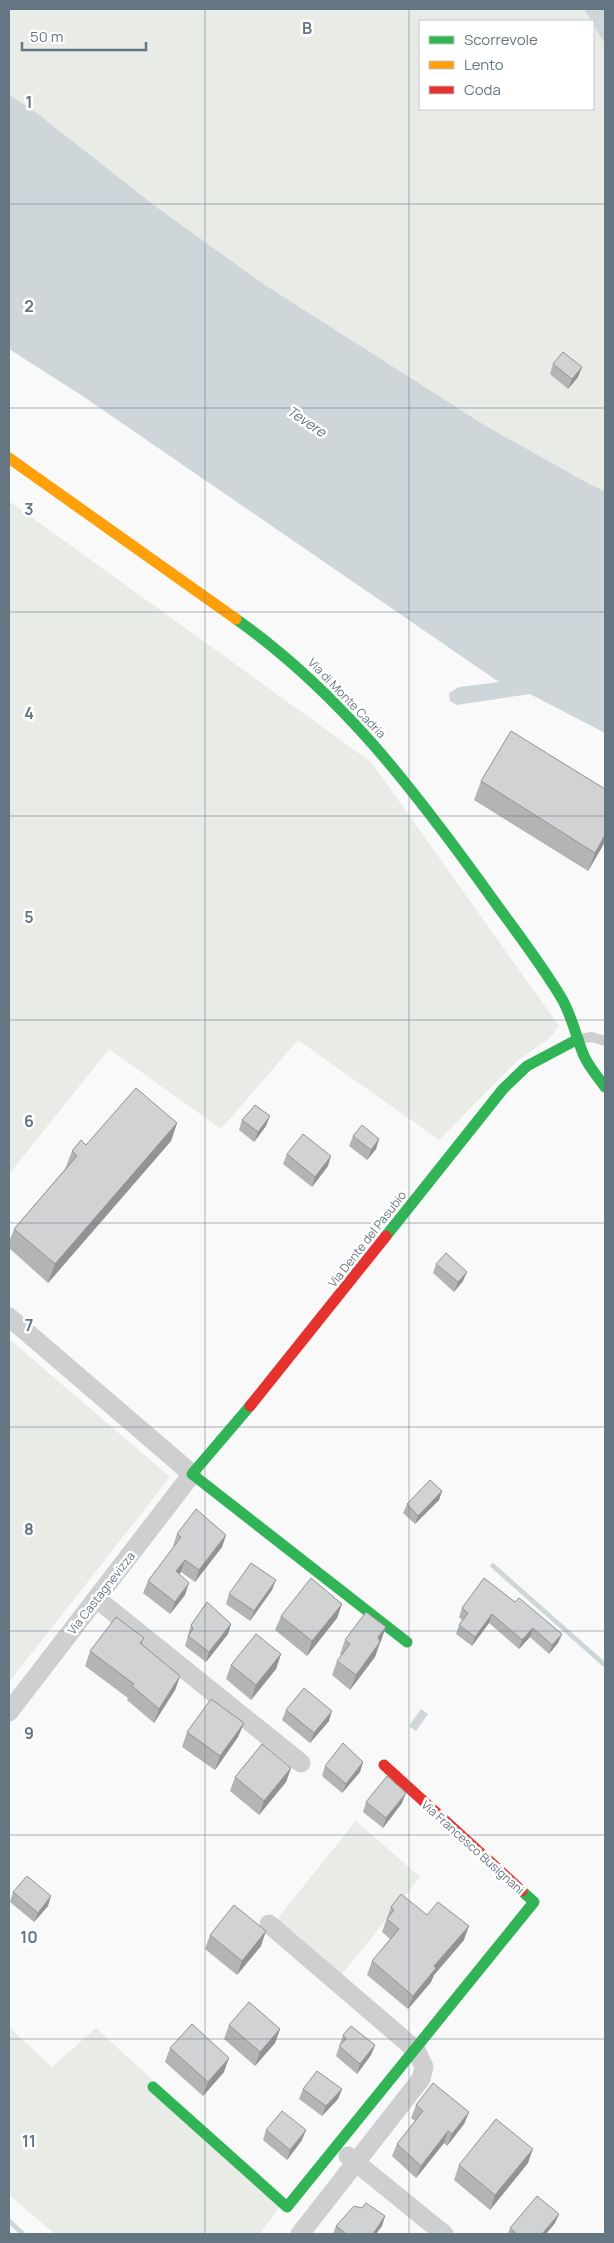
<svg xmlns="http://www.w3.org/2000/svg" width="614" height="2243" font-family="Manrope,sans-serif">
<rect width="100%" height="100%" fill="#f9f9f9"/>
<g fill="#e8ebe6">
<polygon points="9,9 584,9 592,21 420,21 420,109 593,109 593,23 605,44 605,491 591,485 486,426 265,285 155,206 33,110 9,95"/>
<polygon points="9,501 371,762 559,1026 550,1038 517,1061 439,1140 298,1040 221,1129 109,1049 9,1174"/>
<polygon points="9,1339 170,1477 9,1682"/>
<polygon points="356,1821 420,1877 340,1977 273,1924"/>
<polygon points="9,2027 52,2067 96,2028 284,2201 260,2234 55,2234 9,2195"/>
</g>
<g fill="#ced6d9">
<polygon points="584,9 605,9 605,44"/>
<polygon points="9,95 33,110 155,206 265,285 486,426 591,485 605,491 605,733 530,694 457,705 450,701 449,693 459,687 499,682 81,395 9,349"/>
<polygon points="421,1709 428,1714 416,1731 409,1726"/>
</g>
<g fill="none" stroke-linecap="round" stroke-linejoin="round">
<g stroke="#ced6d9" stroke-width="5">
<polyline points="493,1566 605,1665"/>
<polyline points="9,2221 23,2234"/>
</g>
<polyline stroke="#cecfd0" stroke-width="10" points="579,1039 592,1037 605,1041"/>
<g stroke="#cecfd0" stroke-width="19">
<polyline points="9,1317 192,1474 9,1712"/>
<polyline points="97,1599 301,1763"/>
<polyline points="269,1924 416,2050 424,2067 421,2079 300,2234"/>
<polyline points="348,2156 444,2234"/>
</g>
<g stroke="#30b455" stroke-width="11">
<path d="M236,619C339,692 411,786 484,887C510,924 539,960 562,999C572,1016 576,1037 584,1056C589,1067 598,1077 605,1087"/>
<polyline points="386,1236 503,1089 527,1066 578,1039"/>
<polyline points="250,1406 192,1474 407,1642"/>
<polyline points="153,2087 287,2207 534,1902 522,1891"/>
</g>
<polyline stroke="#ff9f0a" stroke-width="11" points="9,458 236,619"/>
<g stroke="#e5322d" stroke-width="11">
<polyline points="250,1406 386,1236"/>
<polyline points="384,1765 522,1891"/>
</g>
</g>
<g fill="#b3b5b5">
<polygon points="553,364 582,367 578,377 568,389 550,374"/>
<polygon points="481,781 605,789 605,842 588,871 474,800"/>
<polygon points="242,1120 266,1126 254,1142 239,1130"/>
<polygon points="177,1123 171,1141 48,1283 9,1248 9,1242 14,1229 65,1169 72,1151 86,1145"/>
<polygon points="353,1136 379,1139 376,1149 367,1160 349,1146"/>
<polygon points="287,1154 328,1166 312,1187 283,1164"/>
<polygon points="436,1264 463,1281 454,1292 433,1273"/>
<polygon points="442,1491 439,1500 415,1524 403,1513 407,1504"/>
<polygon points="177,1534 226,1535 222,1547 195,1582 181,1572 179,1574 185,1595 170,1614 143,1593 148,1581 174,1547 173,1546"/>
<polygon points="272,1590 250,1621 226,1604 229,1594"/>
<polygon points="515,1602 562,1634 558,1643 549,1654 530,1637 519,1649 489,1623 472,1646 456,1634 459,1625 462,1620 459,1617 462,1608"/>
<polygon points="342,1604 337,1618 307,1656 275,1630 281,1616"/>
<polygon points="231,1624 228,1634 206,1662 185,1646 191,1625"/>
<polygon points="144,1638 142,1644 180,1676 175,1690 154,1723 127,1700 128,1698 85,1666 90,1651"/>
<polygon points="345,1640 381,1641 375,1657 350,1690 332,1675 337,1661 341,1656 340,1654"/>
<polygon points="281,1654 276,1669 251,1700 226,1679 231,1665"/>
<polygon points="286,1710 329,1721 310,1743 282,1720"/>
<polygon points="244,1723 238,1737 215,1770 182,1747 187,1732"/>
<polygon points="363,1762 360,1772 342,1793 322,1776 325,1766"/>
<polygon points="291,1768 286,1782 259,1815 230,1791 235,1777"/>
<polygon points="366,1802 402,1803 383,1828 363,1812"/>
<polygon points="13,1892 48,1906 34,1922 10,1902"/>
<polygon points="391,1907 427,1915 464,1940 434,1975 431,1982 408,2009 367,1975 372,1961 390,1939 382,1932"/>
<polygon points="210,1935 261,1946 237,1975 205,1949"/>
<polygon points="229,2025 280,2029 275,2043 255,2066 224,2039"/>
<polygon points="343,2035 375,2045 371,2055 357,2074 336,2056"/>
<polygon points="170,2048 224,2072 203,2096 165,2062"/>
<polygon points="303,2089 342,2089 338,2099 322,2116 299,2099"/>
<polygon points="416,2105 469,2112 464,2124 447,2146 444,2143 416,2178 392,2156 397,2144 415,2121 411,2118"/>
<polygon points="266,2130 302,2140 287,2160 263,2140"/>
<polygon points="528,2163 490,2210 454,2180 459,2165"/>
<polygon points="559,2214 555,2223 546,2234 508,2234 510,2228"/>
<polygon points="385,2216 382,2226 376,2234 333,2234 336,2226"/>
</g>
<g fill="#929394">
<polygon points="582,367 578,377 568,389 572,379"/>
<polygon points="605,835 605,842 588,871 595,853"/>
<polygon points="270,1116 266,1126 254,1142 258,1132"/>
<polygon points="177,1123 171,1141 48,1283 55,1264"/>
<polygon points="379,1139 376,1149 367,1160 371,1150"/>
<polygon points="331,1156 328,1166 312,1187 315,1177"/>
<polygon points="467,1272 463,1281 454,1292 458,1282"/>
<polygon points="442,1491 439,1500 415,1524 418,1516"/>
<polygon points="226,1535 222,1547 195,1582 199,1570"/>
<polygon points="185,1560 181,1572 172,1583 176,1571"/>
<polygon points="276,1580 272,1590 250,1621 254,1611"/>
<polygon points="189,1583 185,1595 170,1614 175,1602"/>
<polygon points="342,1604 337,1618 307,1656 312,1641"/>
<polygon points="492,1614 489,1623 472,1646 475,1637"/>
<polygon points="231,1624 228,1634 206,1662 209,1652"/>
<polygon points="386,1627 381,1641 373,1652 378,1637"/>
<polygon points="533,1628 530,1637 519,1649 522,1640"/>
<polygon points="562,1634 558,1643 549,1654 552,1645"/>
<polygon points="380,1642 375,1657 350,1690 356,1675"/>
<polygon points="281,1654 276,1669 251,1700 256,1685"/>
<polygon points="180,1676 175,1690 154,1723 159,1709"/>
<polygon points="332,1711 329,1721 310,1743 314,1733"/>
<polygon points="244,1723 238,1737 215,1770 220,1756"/>
<polygon points="363,1762 360,1772 342,1793 346,1784"/>
<polygon points="291,1768 286,1782 259,1815 264,1801"/>
<polygon points="406,1793 402,1803 383,1828 386,1818"/>
<polygon points="51,1896 48,1906 34,1922 38,1913"/>
<polygon points="469,1926 464,1940 434,1975 431,1982 408,2009 413,1996 434,1966"/>
<polygon points="266,1931 261,1946 237,1975 242,1961"/>
<polygon points="280,2029 275,2043 255,2066 260,2052"/>
<polygon points="375,2045 371,2055 357,2074 360,2064"/>
<polygon points="229,2058 224,2072 203,2096 208,2082"/>
<polygon points="342,2089 338,2099 322,2116 326,2106"/>
<polygon points="469,2112 464,2124 447,2146 452,2134"/>
<polygon points="306,2130 302,2140 287,2160 290,2150"/>
<polygon points="448,2131 444,2143 416,2178 421,2166"/>
<polygon points="533,2149 528,2163 490,2210 495,2195"/>
<polygon points="559,2214 555,2223 546,2234 542,2234"/>
<polygon points="385,2216 382,2226 376,2234 373,2234"/>
</g>
<g fill="#d0d2d3" stroke="#929394">
<polygon points="563,352 582,367 572,379 553,364"/>
<polygon points="511,731 605,789 605,835 595,853 481,781"/>
<polygon points="136,1088 177,1123 55,1264 14,1229 77,1156 72,1151 81,1140 86,1145"/>
<polygon points="255,1105 270,1116 258,1132 242,1120"/>
<polygon points="362,1125 379,1139 371,1150 353,1136"/>
<polygon points="303,1134 331,1156 315,1177 287,1154"/>
<polygon points="446,1253 467,1272 458,1282 436,1264"/>
<polygon points="430,1480 442,1491 418,1516 407,1504"/>
<polygon points="196,1509 226,1535 199,1570 185,1560 176,1571 189,1583 175,1602 148,1581 181,1537 177,1534"/>
<polygon points="251,1563 276,1580 254,1611 229,1594"/>
<polygon points="311,1578 342,1604 312,1641 281,1616"/>
<polygon points="484,1578 515,1602 519,1598 562,1634 552,1645 533,1628 522,1640 492,1614 475,1637 459,1625 468,1613 462,1608"/>
<polygon points="207,1602 231,1624 209,1652 188,1636 193,1629 191,1625"/>
<polygon points="366,1612 386,1627 378,1637 380,1642 356,1675 337,1661 350,1644 345,1640"/>
<polygon points="116,1617 144,1638 140,1643 180,1676 159,1709 132,1686 134,1684 90,1651"/>
<polygon points="256,1634 281,1654 256,1685 231,1665"/>
<polygon points="304,1688 332,1711 314,1733 286,1710"/>
<polygon points="211,1699 244,1723 220,1756 187,1732"/>
<polygon points="343,1743 363,1762 346,1784 325,1766"/>
<polygon points="262,1744 291,1768 264,1801 235,1777"/>
<polygon points="387,1776 406,1793 386,1818 366,1802"/>
<polygon points="27,1876 51,1896 38,1913 13,1892"/>
<polygon points="401,1894 427,1915 438,1902 469,1926 434,1966 436,1968 413,1996 372,1961 399,1929 387,1919 394,1910 391,1907"/>
<polygon points="234,1905 266,1931 242,1961 210,1935"/>
<polygon points="249,2002 280,2029 260,2052 229,2025"/>
<polygon points="192,2024 229,2058 208,2082 170,2048"/>
<polygon points="351,2026 375,2045 360,2064 339,2046 346,2039 343,2035"/>
<polygon points="317,2071 342,2089 326,2106 303,2089"/>
<polygon points="433,2083 469,2112 452,2134 448,2131 421,2166 397,2144 423,2111 416,2105"/>
<polygon points="282,2111 306,2130 290,2150 266,2130"/>
<polygon points="496,2119 533,2149 495,2195 459,2165"/>
<polygon points="537,2196 559,2214 542,2234 517,2234 510,2228"/>
<polygon points="366,2203 385,2216 373,2234 346,2234 336,2226 354,2206 362,2208"/>
</g>
<path fill="none" stroke="#657683" stroke-width="1" stroke-opacity="0.55" d="M205,9V2234M409,9V2234M9,204H605M9,408H605M9,612H605M9,816H605M9,1020H605M9,1223H605M9,1427H605M9,1631H605M9,1835H605M9,2039H605"/>
<g text-anchor="middle" dominant-baseline="central" stroke-width="5" stroke-linejoin="round" paint-order="stroke">
<g font-size="12" fill="#657683" stroke="#fff">
<text transform="translate(347 698) rotate(46)">Via di Monte Cadria</text>
<text transform="translate(367 1239) rotate(-52)">Via Dente del Pasubio</text>
<text transform="translate(101 1593) rotate(-52)">Via Castagnevizza</text>
<text transform="translate(473 1847) rotate(42)">Via Francesco Busignani</text>
</g>
<g font-size="14" font-style="italic" fill="#60757c" stroke="#fff">
<text transform="translate(307 421) rotate(34)">Tevere</text>
</g>
</g>
<g font-size="16" text-anchor="middle" font-weight="bold" fill="#657683" stroke="#fff" stroke-width="5" stroke-linejoin="round" paint-order="stroke">
<text x="307" y="34">B</text>
<text x="29" y="108">1</text>
<text x="29" y="312">2</text>
<text x="29" y="515">3</text>
<text x="29" y="719">4</text>
<text x="29" y="923">5</text>
<text x="29" y="1127">6</text>
<text x="29" y="1331">7</text>
<text x="29" y="1535">8</text>
<text x="29" y="1739">9</text>
<text x="29" y="1943">10</text>
<text x="29" y="2147">11</text>
</g>
<rect width="614" height="2243" fill="none" stroke="#657683" stroke-width="20"/>
<rect x="419" y="20" width="175" height="90" fill="#ffffff" stroke="#c1c8cd"/>
<rect x="429" y="36" width="25" height="8" fill="#30b455" stroke="#c1c8cd"/>
<text x="464" y="45" font-size="15" fill="#657683">Scorrevole</text>
<rect x="429" y="61" width="25" height="8" fill="#ff9f0a" stroke="#c1c8cd"/>
<text x="464" y="70" font-size="15" fill="#657683">Lento</text>
<rect x="429" y="86" width="25" height="8" fill="#e5322d" stroke="#c1c8cd"/>
<text x="464" y="95" font-size="15" fill="#657683">Coda</text>
<path d="M22 42v8h124v-8" fill="none" stroke="#657683" stroke-width="2.5"/>
<text x="30" y="42" font-size="15" fill="#657683" stroke="#ffffff" stroke-width="4" paint-order="stroke">50 m</text>
</svg>
